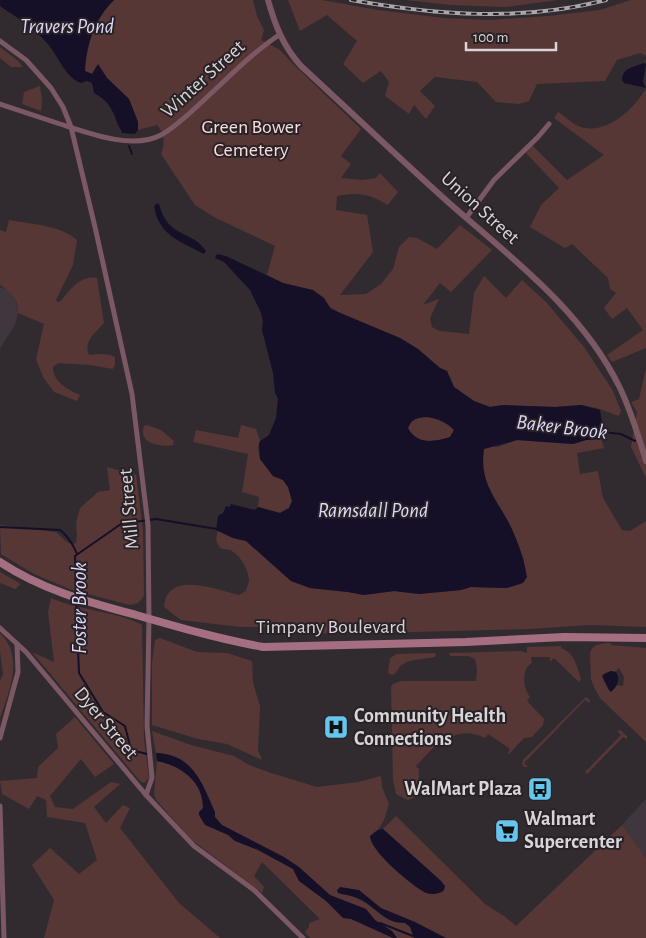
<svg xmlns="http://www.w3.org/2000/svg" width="646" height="938" font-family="'Alegreya Sans',sans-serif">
<rect width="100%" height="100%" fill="#312b30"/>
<g fill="#40363d">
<polygon points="0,287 10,291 15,297 18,313 15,325 0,348"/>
<polygon points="646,799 646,858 622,825"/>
</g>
<g fill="#573636" fill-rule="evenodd">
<path d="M114,0H253L257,16L264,30L261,40L280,50L294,65L361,129L341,156L351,164L341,178L362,180L376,178L380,173L398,192L388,205C368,194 360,192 337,196L336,210L367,215L373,252L340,295L366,294L381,284L393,269L399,247L409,237L417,238L437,249L460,225L492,250L451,292L440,283L423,305L439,299L430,318L432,327L440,331L469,334L474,293L484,276L506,298L522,280L546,302L584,347L613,391L621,411L619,416L597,408L581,405L555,407L503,405L490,407L474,401L454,387L447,371L440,368L418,349L400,338L343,315L298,287L283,283L267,275L275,246L214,217L195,205L161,154C165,143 165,134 157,125L138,130V122L129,99L107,78L98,65L92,74L85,71C87,45 94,19 114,0Z"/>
<polygon points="288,0 322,0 378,10 444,18 490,20 548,16 600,10 631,0 646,0 646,56 640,53 617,60 605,81 537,84 529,101 519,104 496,102 477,82 435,77 420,91 435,106 426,119 414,105 409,114 385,96 389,82 381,71 363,83 343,64 357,41 327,15 300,31"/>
<polygon points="406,0 558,0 506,7 451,5"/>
<polygon points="0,47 17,60 23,67 11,67 0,58"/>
<polygon points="40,86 42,100 41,111 22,104 24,92"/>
<path d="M646,88V348L612,362L607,355L643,330L627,308L612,319L604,308L616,293L610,289L608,278L572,244L565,248L530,227L541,205L559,188L526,153L532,145L567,180L604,155L554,118L558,112C565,116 573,125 581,127C606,135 635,109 646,88Z"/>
<path d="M9,220C31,224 60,225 77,240L73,265L56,300L57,302L61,301C70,290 80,275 97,278L104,323C95,333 83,342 89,355C98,354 106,353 115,357V364L113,369L90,365L58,363L53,367C53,382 67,389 80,395L77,401L54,392L43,377L36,359L44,324L18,313C18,298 12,293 0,285V230L6,232Z"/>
<polygon points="646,368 646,478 631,447 637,412 631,402 639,399"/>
<path d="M427,417C438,419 445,422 454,430L450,437C435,442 417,445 408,428C412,418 417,418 427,417Z"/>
<path d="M147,425L161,430L174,441L173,445C166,447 149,445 145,438C142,435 143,429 144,426Z"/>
<polygon points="241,425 256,429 260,441 258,447 260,459 273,476 283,480 288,487 292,501 289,508 280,513 258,507 259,497 242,492 248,454 193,442 196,430 238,438"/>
<path d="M601,439L604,448L577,453L580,474L598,471L603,498L622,530L630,531L646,521V627L590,625L529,629L338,634L296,632L274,625L264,627H240L181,620L164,607C167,569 217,590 239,595L246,591C247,587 249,583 249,579C248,568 239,554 230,550C226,549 221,550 219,546C215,541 216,536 218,531L233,538L246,541L291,581L310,588L348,592L364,595L394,591L419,594L461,590L471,587L507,588L524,560L510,526L488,488L483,473L482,463L484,449L491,446L498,447L517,440L573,444L586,440Z"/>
<polygon points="107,467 136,475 143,530 144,596 138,603 130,605 72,590 34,574 1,554 0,525 56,532 68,543 73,544 76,543 77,535 76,523 80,508 98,492 110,490"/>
<polygon points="0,572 21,584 15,589 0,583"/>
<path d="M51,598C79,611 118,611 142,625L144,739L149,778L144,783L140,781L32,652L54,662L48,612Z"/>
<path d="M0,633C24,657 10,690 0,718V681L3,674L0,651Z"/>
<polygon points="160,638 197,652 227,653 252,661 253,682 260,707 258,750 262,760 227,744 198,739 152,725 152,663 155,640"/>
<path d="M606,643H611V645L646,648V742L600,698L594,687L591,679L590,654L591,650L596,645ZM619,668L624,677L623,686L617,685L613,690H609L604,681V674L611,671L615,672Z"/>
<path d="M562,646L561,648C575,653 577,667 581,679L579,682L554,658L550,662V657H531L532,663C521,669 523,688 530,697L527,701L544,719L543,725L532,737L524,738L509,754L508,753L510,749L488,734L485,738C474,733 462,731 452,737L447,733L416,766L419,769L418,796L408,800L396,794L393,780L391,687L393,684L401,681H476L477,668L475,659L468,656H450L449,653L520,651L527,653V647Z"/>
<path d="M435,653L436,654L435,657C426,659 411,659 403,664C398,667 398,672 393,675L388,673L390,658L397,654Z"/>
<polygon points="586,697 589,699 590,702 589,703 585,700 524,763 528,767 524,767 522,764 523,760"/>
<polygon points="75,717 114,764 95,777 81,759 50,796 55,807 73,809 111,782 120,784 94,807 106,823 123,805 130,808 120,828 179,903 220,938 44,938 54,900 32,865 50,848 79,874 97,860 85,823 47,817 46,800 37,796 29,809 2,794 0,781 37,778 38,767 58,748 56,734"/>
<polygon points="620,730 627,736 627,739 623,737 587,774 585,772 621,735 617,731"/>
<path d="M152,731L191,745L234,756L249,765L268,772L317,787L358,782L381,776L382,787L389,804L384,820L378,830L373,833L382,856L399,872L427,893L442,892L444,890L441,881L383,829L396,816L485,904L504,916L516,926L622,825L646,858V938H310L305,932L309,927V923L320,919L262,862L254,876L264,887L262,893L192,840L156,800L154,794L157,761C168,763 179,766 187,774L185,768L156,753Z"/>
</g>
<g fill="#150f27" fill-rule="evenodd">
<path d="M0,0H114C95,18 86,45 85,71L92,74L98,64L107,78L129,99L138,122V130L135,134L122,133C121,128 118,127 117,122C112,108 108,101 94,93L92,83L87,81L81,83C64,77 58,54 46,42C34,28 16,17 0,6Z"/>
<path d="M643,63L646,64L643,82L646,88L624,83L622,80C623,67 633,68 643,63Z"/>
<path d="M158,203L159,204C168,239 191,229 206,251L204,254C180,241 159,236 154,206Z"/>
<path d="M217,254L226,256L283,283L313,290L324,298L331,309L400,338L418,349L440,368L447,371L454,387L474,401L490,407L503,405L555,407L581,405L600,410L603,430L601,439L586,440L573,444L517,440L484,449C479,482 496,498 510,525C518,542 524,558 527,577L523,583L507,588L471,587L461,590L419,594L394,591L364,595L348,592L310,588L291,581L246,541L233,538L216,530L218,516L223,513L226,506L230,507L231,504L255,510L258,507L280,513L289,508L292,501L288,487L283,480L273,476L260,459L259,444L260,441L269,435L276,418L278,399L275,392L273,373L262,330L263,322L261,313L250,290L224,262L215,258ZM427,417C438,419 446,421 454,430L450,437C435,442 416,445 408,428C412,418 417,418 427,417Z"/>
<path d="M611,671L616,672C621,680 617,686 611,692L609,690L602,676L604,674Z"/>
<path d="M156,753C193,754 202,783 215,812V817L222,825L284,857L299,867L330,895L366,909L375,920L392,931L397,938H393L351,919L343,918L326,901L299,881L293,869L258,850L235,841L228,835L205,825L199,815V812L203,808C203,781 181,766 157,761Z"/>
<path d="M383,829L441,881L445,886L444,890C440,894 432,895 426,893C412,886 370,851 370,836L378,830Z"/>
<path d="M340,887L359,890L381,908L415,922L446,938H414L410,927L405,923C384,923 378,909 361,900C354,896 346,895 338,893L337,890Z"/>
</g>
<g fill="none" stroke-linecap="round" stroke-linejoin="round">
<g stroke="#150f27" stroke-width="2">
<polyline points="129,146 132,154"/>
<polyline points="602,432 621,434 635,441"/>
<path d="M0,527L60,530C69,537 73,544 77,554"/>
<polyline points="76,594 75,556 121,524 156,519 217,529"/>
<polyline points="76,599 79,673 103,712 125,726 131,750 147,754"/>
<polyline points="380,923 413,936"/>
</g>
<g stroke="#7b5863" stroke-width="5">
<polyline points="0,41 26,60 51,88 63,107 71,127 95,227 132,394 148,525 149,619 147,726 152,778 146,795"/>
<path d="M0,104C18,110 36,116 54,122C83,131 131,151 161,135C177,126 191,112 205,99C229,77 252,53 279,35"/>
<polyline points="466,218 494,180 538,137 549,124"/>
<polyline points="0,628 26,652 146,795 194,846 254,890 303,938"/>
<polyline points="0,738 18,672 17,644"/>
<polyline points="0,806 4,938"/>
</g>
<path stroke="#7b5863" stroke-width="6" d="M268,0C275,25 283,46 301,66C350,111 398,157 448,202C510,257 581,309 619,386C631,410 638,435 646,461"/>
<path stroke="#a56f81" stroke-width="8" d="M0,562C42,590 88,602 136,615C178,627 219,639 263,647L466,642L564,637L646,638"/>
<defs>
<path id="rail" d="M351,0C436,15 521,22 606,0"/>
</defs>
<use href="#rail" stroke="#aaa6a9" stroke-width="4"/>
<use href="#rail" stroke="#282226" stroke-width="2" stroke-dasharray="5.5" stroke-linecap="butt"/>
</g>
<defs>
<symbol id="hospital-square" viewBox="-11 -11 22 22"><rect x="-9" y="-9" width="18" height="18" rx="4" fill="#65c5ee" stroke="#282226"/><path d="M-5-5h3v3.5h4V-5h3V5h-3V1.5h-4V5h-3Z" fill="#111"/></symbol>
<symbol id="bus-square" viewBox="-11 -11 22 22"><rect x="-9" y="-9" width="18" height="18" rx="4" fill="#65c5ee" stroke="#282226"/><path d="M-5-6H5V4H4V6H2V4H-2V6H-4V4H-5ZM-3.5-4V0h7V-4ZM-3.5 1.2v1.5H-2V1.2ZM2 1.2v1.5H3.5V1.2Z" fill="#111"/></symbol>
<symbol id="supermarket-square" viewBox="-11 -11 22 22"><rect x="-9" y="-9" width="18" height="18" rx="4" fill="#65c5ee" stroke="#282226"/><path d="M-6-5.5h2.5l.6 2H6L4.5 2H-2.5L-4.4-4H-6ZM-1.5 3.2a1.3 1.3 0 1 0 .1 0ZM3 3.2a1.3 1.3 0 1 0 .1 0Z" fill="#111"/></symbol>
</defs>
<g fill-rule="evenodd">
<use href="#hospital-square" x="322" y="713" width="28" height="28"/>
<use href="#bus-square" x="526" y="775" width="28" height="28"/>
<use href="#supermarket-square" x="493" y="817" width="28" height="28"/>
</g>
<g text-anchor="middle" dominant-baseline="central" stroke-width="4" stroke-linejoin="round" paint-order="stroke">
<g font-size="20" fill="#d8d4d7" stroke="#282226">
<text transform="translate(203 79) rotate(-42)">Winter Street</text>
<text transform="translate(480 208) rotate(42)">Union Street</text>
<text transform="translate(129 509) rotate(-95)">Mill Street</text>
<text x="331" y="627">Timpany Boulevard</text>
<text transform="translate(106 723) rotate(50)">Dyer Street</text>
</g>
<g font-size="20" fill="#f9dddc" stroke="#282226">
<text x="251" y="127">Green Bower<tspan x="251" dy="23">Cemetery</tspan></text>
</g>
<g font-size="20" font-weight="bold" fill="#d8d4d7" stroke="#282226" text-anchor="start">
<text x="354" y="716">Community Health<tspan x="354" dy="23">Connections</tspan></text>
<text x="522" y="789" text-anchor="end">WalMart Plaza</text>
<text x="524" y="819">Walmart<tspan x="524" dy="23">Supercenter</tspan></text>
</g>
<g font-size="21" font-style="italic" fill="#ddd7f9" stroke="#282226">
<text x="67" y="26">Travers Pond</text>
<text transform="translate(562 427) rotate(7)">Baker Brook</text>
<text x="373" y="510">Ramsdall Pond</text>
<text transform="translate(79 608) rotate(-90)">Foster Brook</text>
</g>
</g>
<path d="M466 42v8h90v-8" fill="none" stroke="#d8d4d7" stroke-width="2.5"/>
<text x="473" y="42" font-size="15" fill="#d8d4d7" stroke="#282226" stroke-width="4" paint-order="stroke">100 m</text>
</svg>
